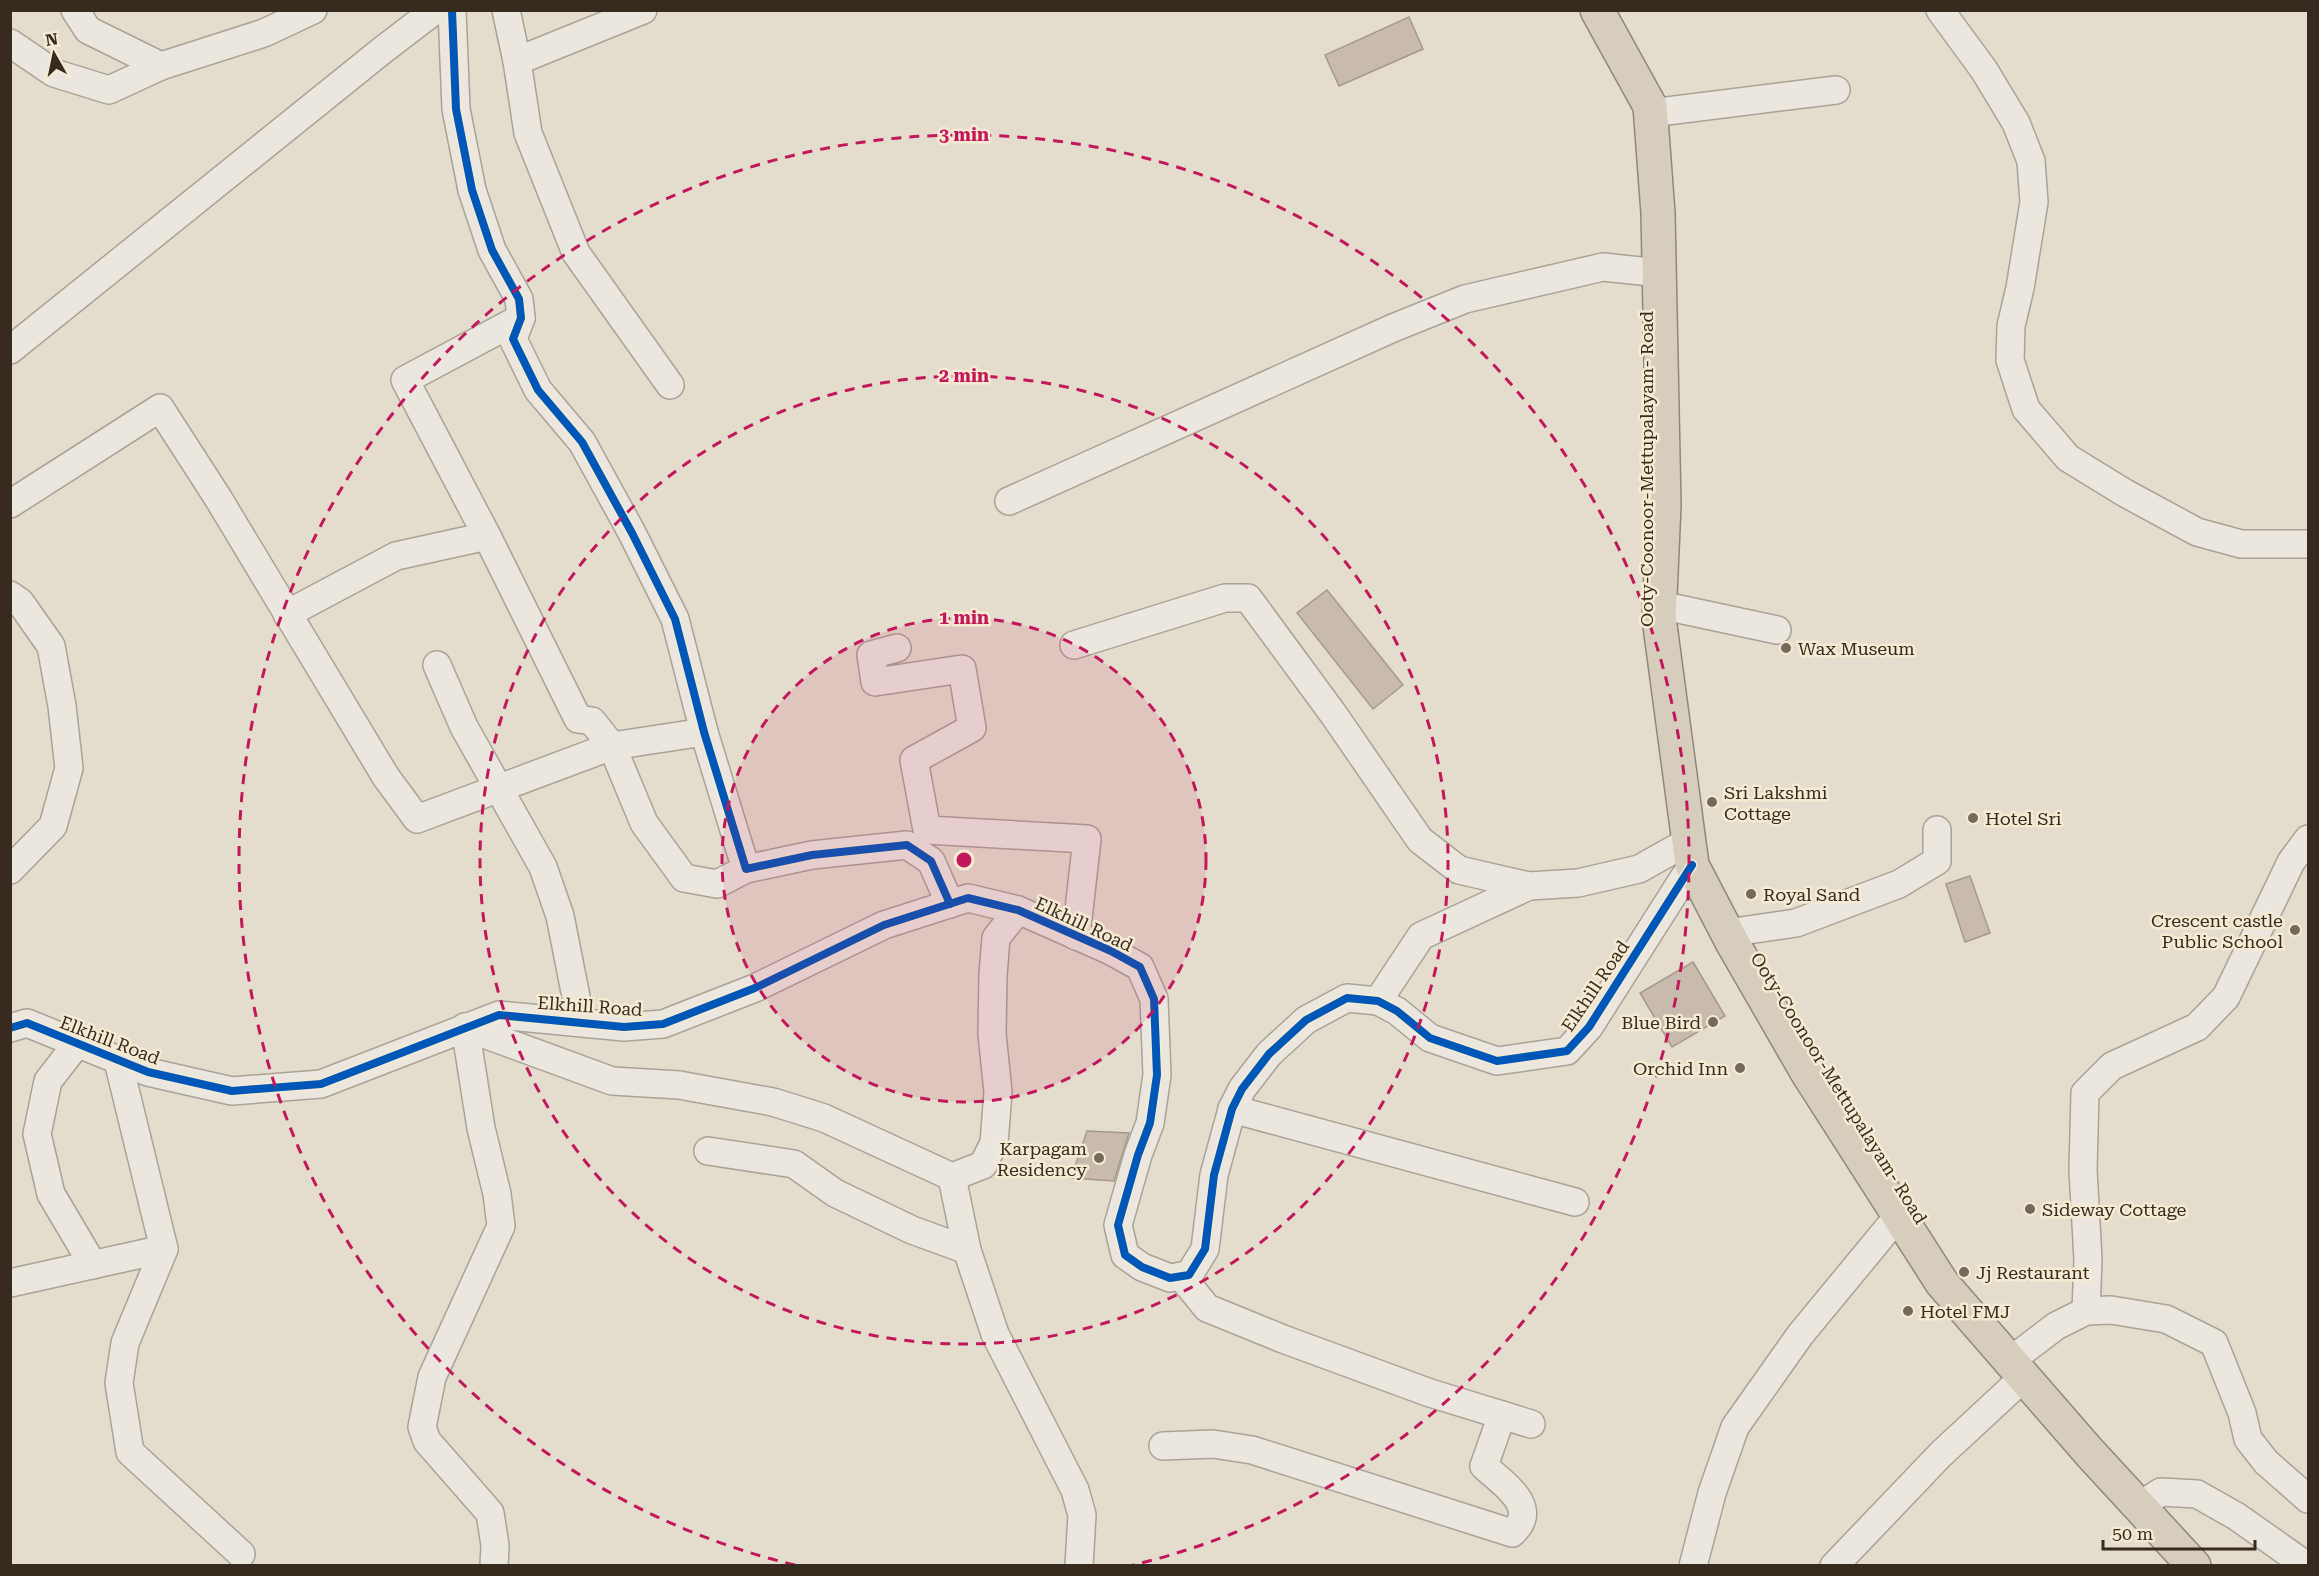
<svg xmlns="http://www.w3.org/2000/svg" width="2319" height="1576" font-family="'Roboto Serif',serif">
<rect width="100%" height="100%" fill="#e4ddcd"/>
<g fill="#c8bbae" stroke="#a4998c" stroke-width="1.5">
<polygon points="1409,17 1423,49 1339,86 1325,55"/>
<polygon points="1327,590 1403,685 1373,709 1297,613"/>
<polygon points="1970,876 1990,933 1965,942 1946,884"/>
<polygon points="1693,962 1725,1016 1672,1047 1640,993"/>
<polygon points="1087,1131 1129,1133 1114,1181 1071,1178"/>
</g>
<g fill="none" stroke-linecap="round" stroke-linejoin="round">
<defs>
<g id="minor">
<polyline points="75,10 88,30 161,66 264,33 313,10"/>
<polyline points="452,10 456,109 472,190 492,250 519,299 521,318 513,339 538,390 582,442 632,533 675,619 704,732 746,869 812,855 907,845 931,861 950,904"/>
<polyline points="506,10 517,61 528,133 576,253 670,385"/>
<polyline points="1940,10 1984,70 2016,123 2031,161 2034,202 2020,288 2011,326 2010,360 2026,409 2068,458 2125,493 2197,532 2241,544 2308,544"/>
<polyline points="10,43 54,73 109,90 161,66"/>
<polyline points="517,61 643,10"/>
<polyline points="1651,113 1836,90"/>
<polyline points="521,318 405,380 487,536 578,719 592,721 612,746 644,823 684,878 717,884 746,869"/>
<polyline points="10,350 384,49 435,10"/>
<polyline points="1009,501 1393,328 1465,299 1603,267 1660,273"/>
<polyline points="10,504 160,408 218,498 386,777 417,819 612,746 704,732"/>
<polyline points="10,595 20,602 51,646 62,706 69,768 53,826 10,870"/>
<polyline points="1660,605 1777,630"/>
<polyline points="287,614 396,556 487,536"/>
<polyline points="1074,645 1225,598 1248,598 1334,715 1420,840 1459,870 1529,886 1578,883 1639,869 1689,841"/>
<polyline points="897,648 871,655 875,682 962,669 972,728 914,760 927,830 1087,839 1076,936"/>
<polyline points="437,665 464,727 543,867 560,916 581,1022"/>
<polyline points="1727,933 1796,923 1899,884 1937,861 1937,830"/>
<polyline points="1378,1001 1421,936 1529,886"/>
<polyline points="465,1027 612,1081 679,1085 773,1102 824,1118 952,1177 983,1165 994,1143 998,1092 992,1034 993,975 996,938 1018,910"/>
<polyline points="465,1027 481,1128 497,1194 501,1226 432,1377 422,1427 427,1441 490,1513 495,1545 494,1566"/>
<polyline points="10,1028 27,1023 148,1072 232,1091 321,1084 499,1015 624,1027 663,1024 755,988 884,925 968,898 1018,910 1111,951 1140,967 1154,999 1157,1075 1150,1123 1138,1155 1118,1225 1125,1255 1142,1267 1170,1278 1189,1275 1205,1249 1214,1175 1232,1109 1242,1089 1269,1054 1306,1020 1347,998 1378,1001 1397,1011 1430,1038 1497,1061 1567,1051 1589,1027 1692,865"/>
<polyline points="76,1045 48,1081 37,1134 51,1194 93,1265"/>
<polyline points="118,1061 164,1249 125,1343 119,1383 130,1452 241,1554"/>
<polyline points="1232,1109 1575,1202"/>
<polyline points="708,1151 794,1164 835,1193 912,1230 967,1250"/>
<polyline points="952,1177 967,1250 995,1334 1075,1490 1082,1515 1079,1566"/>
<polyline points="1181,1276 1207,1308 1283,1339 1430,1393 1531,1424"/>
<polyline points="10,1283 164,1249"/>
<polyline points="2086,1311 2088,1260 2083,1170 2085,1093 2112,1066 2197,1027 2226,997 2291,862 2308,839"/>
<polyline points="2010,1361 2056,1326 2086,1311 2111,1310 2166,1319 2214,1343 2242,1413 2248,1439 2266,1462 2308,1499"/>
<path d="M1163,1446L1213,1444L1252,1450L1512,1533C1541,1507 1503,1484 1484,1466L1502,1415"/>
<polyline points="2139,1506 2161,1492 2197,1494 2236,1516 2307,1566"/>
<polyline points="1693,1566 1712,1493 1735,1427 1800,1335 1899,1215"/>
<polyline points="1834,1566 1941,1454 2024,1377"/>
</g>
<polyline id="highway" points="1597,10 1650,106 1658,213 1664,505 1659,618 1692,865 1732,942 1807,1072 1942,1283 2090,1453 2194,1566"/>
</defs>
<use href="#minor" stroke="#a9a296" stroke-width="30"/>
<use href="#highway" stroke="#8e877d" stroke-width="36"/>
<use href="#minor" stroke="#ece7de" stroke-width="27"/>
<use href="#highway" stroke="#d7cdbd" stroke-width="33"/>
<defs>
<g id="cycleway">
<polyline points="452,10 456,109 472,190 492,250 519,299 521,318 513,339 538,390 582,442 632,533 675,619 704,732 746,869 812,855 907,845 931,861 950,904"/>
<polyline points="10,1028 27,1023 148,1072 232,1091 321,1084 499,1015 624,1027 663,1024 755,988 884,925 968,898 1018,910 1111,951 1140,967 1154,999 1157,1075 1150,1123 1138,1155 1118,1225 1125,1255 1142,1267 1170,1278 1189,1275 1205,1249 1214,1175 1232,1109 1242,1089 1269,1054 1306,1020 1347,998 1378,1001 1397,1011 1430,1038 1497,1061 1567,1051 1589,1027 1692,865"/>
</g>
</defs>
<use href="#cycleway" stroke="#f5ebd2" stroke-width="11"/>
<use href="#cycleway" stroke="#0057b8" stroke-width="8"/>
</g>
<circle cx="964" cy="860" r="242" fill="#c2185b" fill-opacity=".12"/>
<g fill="none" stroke="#c2185b" stroke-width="3" stroke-dasharray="10 8">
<circle cx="964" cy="860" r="242"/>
<circle cx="964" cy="860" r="484"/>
<path d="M795 1565A725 725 0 1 1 1133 1565"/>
</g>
<g fill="#74695b" stroke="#f5ebd2" stroke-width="2">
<circle cx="1786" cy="648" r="6"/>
<circle cx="1712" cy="802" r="6"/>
<circle cx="1973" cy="818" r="6"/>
<circle cx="1751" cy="894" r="6"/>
<circle cx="2295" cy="930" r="6"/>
<circle cx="1713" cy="1022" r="6"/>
<circle cx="1740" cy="1068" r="6"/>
<circle cx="1099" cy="1158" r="6"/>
<circle cx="2030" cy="1209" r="6"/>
<circle cx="1964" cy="1272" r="6"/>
<circle cx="1908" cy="1311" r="6"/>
</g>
<g text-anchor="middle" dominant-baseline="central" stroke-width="5" stroke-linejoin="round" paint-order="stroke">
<g font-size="18" fill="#372a1e" stroke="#f5ebd2">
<text transform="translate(1646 469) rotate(-90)">Ooty-Coonoor-Mettupalayam- Road</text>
<text transform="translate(1084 924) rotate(25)">Elkhill Road</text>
<text transform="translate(1595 986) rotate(-56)">Elkhill Road</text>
<text transform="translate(590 1006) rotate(4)">Elkhill Road</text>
<text transform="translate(110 1040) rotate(21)">Elkhill Road</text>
<text transform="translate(1839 1088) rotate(58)">Ooty-Coonoor-Mettupalayam- Road</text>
</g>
<g font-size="18" fill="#372a1e" stroke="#f5ebd2" text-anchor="start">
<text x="1798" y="648">Wax Museum</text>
<text x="1724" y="792">Sri Lakshmi<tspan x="1724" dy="21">Cottage</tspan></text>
<text x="1985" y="818">Hotel Sri</text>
<text x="1763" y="894">Royal Sand</text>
<text x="2283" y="920" text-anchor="end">Crescent castle<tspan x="2283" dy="21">Public School</tspan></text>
<text x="1701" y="1022" text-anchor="end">Blue Bird</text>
<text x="1728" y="1068" text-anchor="end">Orchid Inn</text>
<text x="1087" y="1148" text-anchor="end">Karpagam<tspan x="1087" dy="21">Residency</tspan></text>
<text x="2042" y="1209">Sideway Cottage</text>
<text x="1976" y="1272">Jj Restaurant</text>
<text x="1920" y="1311">Hotel FMJ</text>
</g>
</g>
<circle cx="964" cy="860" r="9" fill="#c2185b" stroke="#f5ebd2" stroke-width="3"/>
<g font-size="18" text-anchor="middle" font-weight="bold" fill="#c2185b" stroke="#f5ebd2" stroke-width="5" stroke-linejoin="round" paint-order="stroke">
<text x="964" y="141">3 min</text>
<text x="964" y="382">2 min</text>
<text x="964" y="624">1 min</text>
</g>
<rect width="2319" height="1576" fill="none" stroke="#372a1e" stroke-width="24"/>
<g transform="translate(54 54) rotate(351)" stroke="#f5ebd2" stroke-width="4.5" paint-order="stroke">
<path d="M0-4.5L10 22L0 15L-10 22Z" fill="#372a1e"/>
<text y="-9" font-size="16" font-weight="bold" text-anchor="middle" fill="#372a1e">N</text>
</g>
<path d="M2103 1540v9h152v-9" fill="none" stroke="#372a1e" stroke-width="3"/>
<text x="2112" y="1540" font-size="18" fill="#372a1e" stroke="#f5ebd2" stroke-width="4.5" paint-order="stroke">50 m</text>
</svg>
